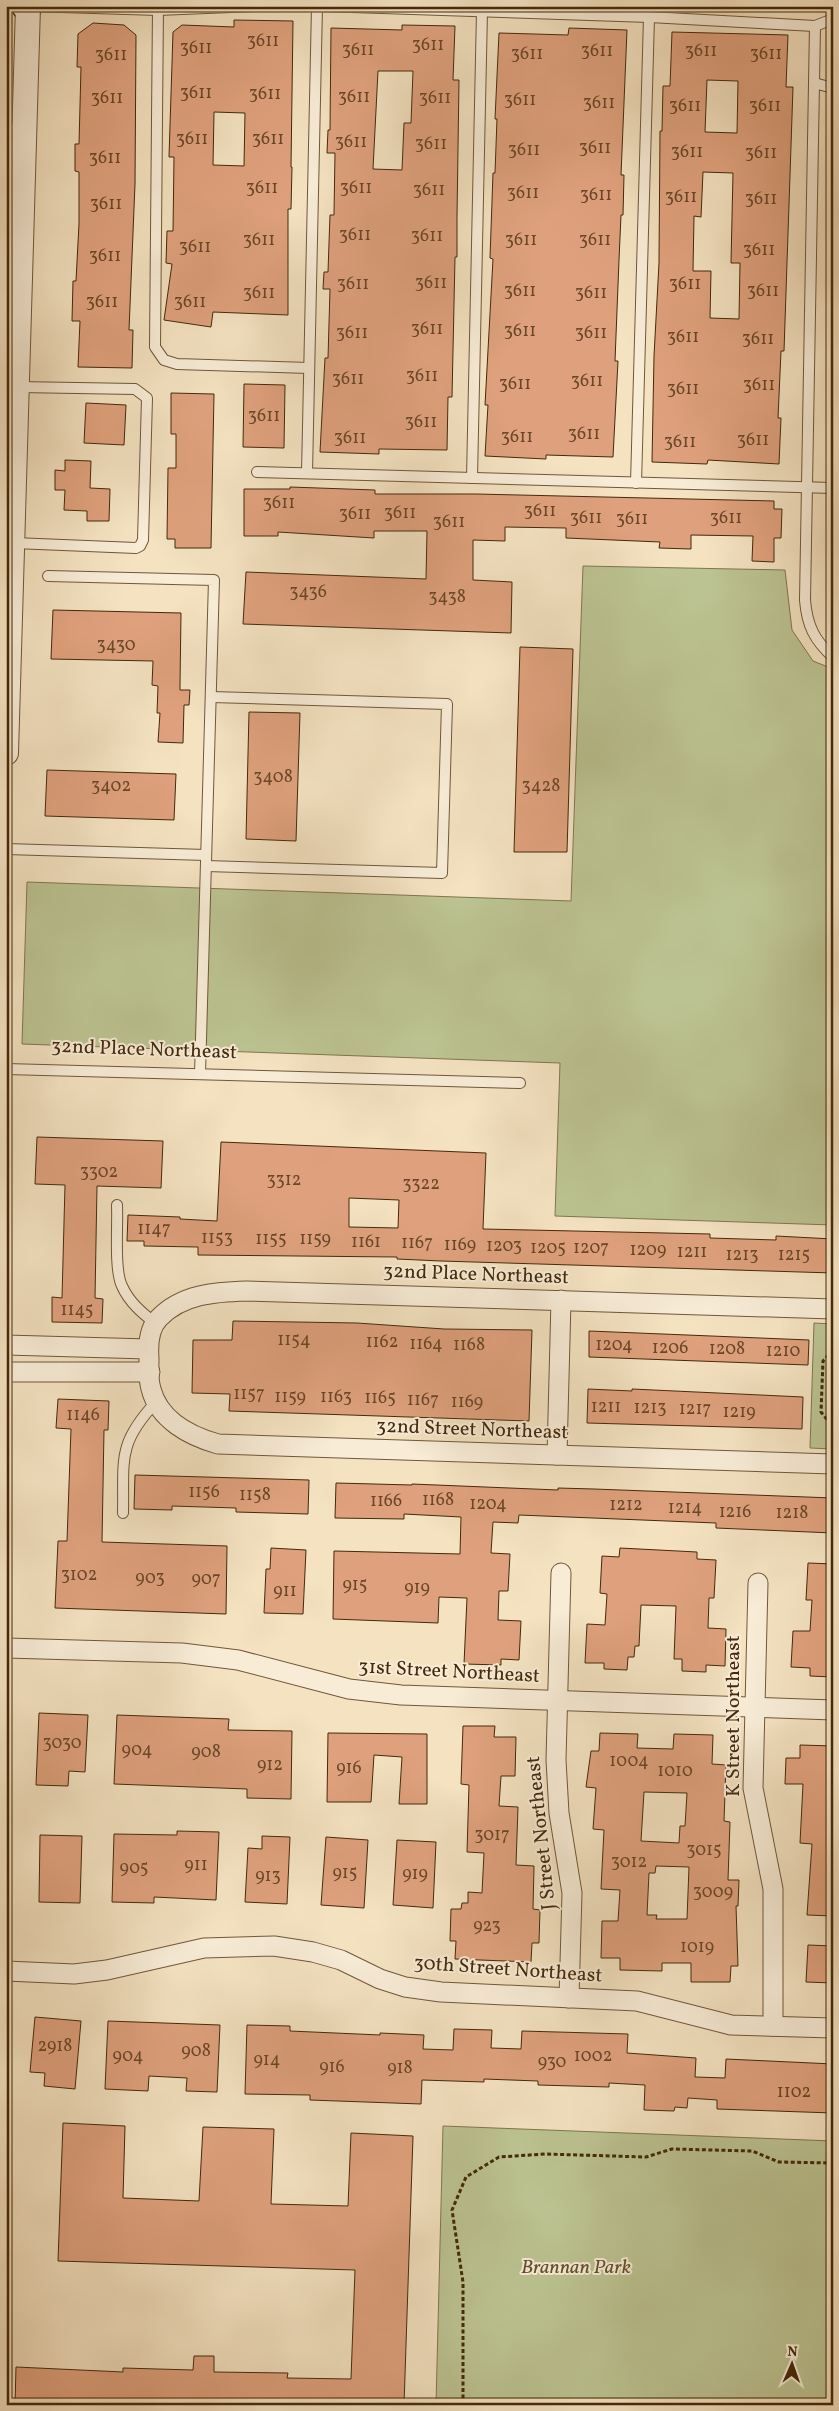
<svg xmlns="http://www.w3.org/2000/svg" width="839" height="2411" font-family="Vollkorn,serif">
<rect width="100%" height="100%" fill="#f4e2c1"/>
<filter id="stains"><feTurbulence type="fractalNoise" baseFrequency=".004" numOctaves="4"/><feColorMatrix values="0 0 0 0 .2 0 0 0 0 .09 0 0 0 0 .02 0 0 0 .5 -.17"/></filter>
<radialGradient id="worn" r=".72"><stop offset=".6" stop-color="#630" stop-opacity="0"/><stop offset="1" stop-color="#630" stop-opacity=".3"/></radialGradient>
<g fill="#bcc392" stroke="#80764e">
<polygon points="583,566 785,570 792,630 813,661 833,669 833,1225 555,1216 560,1063 22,1044 27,882 571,901"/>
<polygon points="814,1323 833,1324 833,1449 810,1448"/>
<polygon points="443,2126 833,2141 833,2405 436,2405"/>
</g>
<g fill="#dfa17d" stroke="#44290b" fill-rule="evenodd">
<path d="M234,20L293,21L291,167H292L291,209H288V315L213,312L211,327L164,320L172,264L166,263L167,231H173L174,157H169L173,32L182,25L234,27ZM214,112L245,113L244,166L213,165Z"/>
<polygon points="93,23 124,25 136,35 135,184 129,330 133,330 132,368 78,367 80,321 72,321 73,281 76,281 79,224 79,172 75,171 75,144 79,144 81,67 77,67 78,34"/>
<path d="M402,25L455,26L453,80H459L457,217V257H455L452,397H448L447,450L379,449V454L320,452L325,358H328L330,289H323L324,272H328L330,215H334L335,153H327L328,130H330L331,28L402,30ZM378,71H413L411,123H404L402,170L373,169Z"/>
<polygon points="569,28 627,30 621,175 624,175 623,215 621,215 619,260 615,361 618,361 613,457 546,455 546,459 485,456 488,405 485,405 493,259 490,258 493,173 495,173 497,119 495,119 499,33 568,35"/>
<path d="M672,32L788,35L786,87H793L784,351H781L778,418H781L779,464L708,460L707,464L652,462L654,356L659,263L660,131H662L663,86H670ZM707,80L738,81L737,133L705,132ZM703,172L733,173L731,263H740L739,319L710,318L711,271H693L694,216L701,217Z"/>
<polygon points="244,384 285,385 284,448 243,447"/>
<polygon points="171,393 214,394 211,548 175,548 175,539 167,539 168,468 176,468 176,434 171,434"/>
<polygon points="86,403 126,405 124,445 84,443"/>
<polygon points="65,460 91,461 90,488 110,489 109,521 87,521 87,511 64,510 65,490 55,490 55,470 65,471"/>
<polygon points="290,487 375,490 375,494 476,494 774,501 774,509 782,509 781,538 774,538 774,562 752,561 753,536 691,535 691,549 659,548 660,542 566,538 566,528 505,527 505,541 473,540 473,580 512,582 511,633 243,624 246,572 426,579 427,531 374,531 374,538 278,532 278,536 244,536 244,489 290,489"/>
<polygon points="53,610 181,613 180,685 180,690 190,690 189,705 184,705 183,743 158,742 160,713 157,713 158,686 152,685 153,661 51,659"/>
<polygon points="520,647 573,649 567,852 514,852"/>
<polygon points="249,712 300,713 296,841 246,839"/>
<polygon points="47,770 176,774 174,820 45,816"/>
<polygon points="37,1137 163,1141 161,1188 97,1186 95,1298 103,1299 102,1323 52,1322 52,1297 62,1298 65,1185 35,1184"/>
<path d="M221,1142L486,1153L483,1229L710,1234V1238L776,1240V1236L833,1239V1273L441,1261L397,1259V1257L198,1255V1247L144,1246V1241H127L128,1215L180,1217V1219L217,1221ZM349,1198L399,1200L398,1228L349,1227Z"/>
<polygon points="233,1321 357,1323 444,1329 532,1330 529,1421 229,1411 230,1394 192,1393 193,1340 232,1340"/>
<polygon points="589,1331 809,1340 808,1365 589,1357"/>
<polygon points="588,1389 632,1391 632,1389 803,1397 802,1429 587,1423"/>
<polygon points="58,1399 109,1401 108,1430 104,1430 102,1542 227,1546 226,1614 55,1608 58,1541 67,1541 71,1429 56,1428"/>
<polygon points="135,1475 309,1480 308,1514 236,1512 236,1508 172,1506 172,1510 134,1509"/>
<polygon points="336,1483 412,1485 412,1484 558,1490 558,1488 594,1489 833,1498 833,1533 716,1528 716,1523 519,1515 518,1523 493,1522 491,1553 510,1554 508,1591 499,1591 498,1620 521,1621 519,1660 501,1659 501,1665 464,1664 467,1598 439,1597 438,1623 333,1619 334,1551 460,1554 461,1517 404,1514 404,1519 335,1518"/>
<polygon points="271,1548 306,1550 303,1614 264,1613 266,1569 270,1569"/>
<polygon points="620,1548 697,1552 697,1559 716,1560 714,1598 709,1598 708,1628 726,1629 725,1666 706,1665 706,1672 682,1671 682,1659 674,1659 676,1606 641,1605 639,1646 635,1646 634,1657 628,1657 627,1670 604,1669 604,1663 585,1663 587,1624 605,1625 607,1594 600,1593 602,1556 619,1557"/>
<polygon points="808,1563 833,1564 833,1677 810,1676 810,1668 791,1667 793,1631 810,1631 812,1600 806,1600"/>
<polygon points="39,1713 88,1715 85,1772 69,1771 68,1786 36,1785"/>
<polygon points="117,1715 229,1719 228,1730 292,1731 291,1799 247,1798 247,1789 114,1784"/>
<polygon points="463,1726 495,1726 494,1737 516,1737 515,1776 501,1776 499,1806 518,1807 516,1865 534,1866 533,1909 540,1910 539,1943 532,1943 531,1962 455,1959 456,1941 450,1941 451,1909 461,1909 462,1903 468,1903 468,1892 482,1893 484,1853 467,1852 469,1785 461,1784"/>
<polygon points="328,1733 427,1734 427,1804 399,1804 402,1757 374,1755 371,1802 327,1802"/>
<path d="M600,1733L638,1734L637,1748L673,1749L674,1734L713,1735L712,1764L726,1765L724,1821L730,1822L728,1880H739L738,1906H736L738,1966H731L730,1982H691V1963H662V1971L620,1970V1958H601L602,1921H618L620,1890L601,1889L604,1830L593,1829L596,1788L586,1787L591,1751H599ZM644,1792L687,1793L685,1826H680L679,1843L641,1841ZM656,1866L689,1867L687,1919H656L657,1915H647L649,1873H655Z"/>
<polygon points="800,1745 833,1746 833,1916 807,1915 812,1844 800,1843 803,1784 785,1784 786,1758 800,1758"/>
<polygon points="177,1831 219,1832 216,1900 154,1897 154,1903 112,1902 114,1834 177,1835"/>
<polygon points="40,1835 82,1836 80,1903 39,1902"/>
<polygon points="262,1836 290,1837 287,1904 245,1902 248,1848 262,1849"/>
<polygon points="326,1837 368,1840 364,1908 321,1905"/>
<polygon points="397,1840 436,1842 433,1908 393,1905"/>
<polygon points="808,1945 833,1946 833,1983 806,1982"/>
<polygon points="35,2017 81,2021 75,2089 44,2086 45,2073 30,2072"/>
<polygon points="108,2021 220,2025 217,2092 186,2091 187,2078 149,2076 148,2091 105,2089"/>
<polygon points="247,2025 290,2026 290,2031 380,2035 380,2033 424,2035 423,2049 453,2050 454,2029 492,2030 491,2048 521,2049 522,2031 628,2034 627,2053 696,2058 695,2077 725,2078 726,2059 833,2064 833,2113 717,2109 717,2100 688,2098 687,2108 675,2107 674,2111 644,2110 645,2085 609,2083 609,2087 538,2085 538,2081 484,2079 484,2082 422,2080 421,2104 310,2100 310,2095 245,2094"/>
<polygon points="63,2123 125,2126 123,2198 199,2201 203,2127 274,2129 271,2204 348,2206 351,2133 413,2136 404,2405 15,2405 16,2367 123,2372 123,2368 193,2370 194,2356 214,2356 214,2372 288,2373 287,2378 351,2379 355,2270 58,2261"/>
</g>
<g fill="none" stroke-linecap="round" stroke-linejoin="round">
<defs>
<g id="service">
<polyline points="29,6 158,10 256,6"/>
<polyline points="158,6 155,347 164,360 177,364 309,368"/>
<polyline points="321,6 649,17 815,26 833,19"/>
<path d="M815,26L805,600C807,625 814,640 833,657"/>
<polyline points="814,83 833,88"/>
<polyline points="6,129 25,129"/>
<polyline points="257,472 833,488"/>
<polyline points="307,473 317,6"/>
<polyline points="472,478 482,11"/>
<polyline points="636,483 649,17"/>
<polyline points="14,543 136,548 140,546 143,540 147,398 135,389 18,387"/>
<polyline points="48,576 214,580 200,1074"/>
<polyline points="6,849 206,855"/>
<polyline points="206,866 442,873 447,704 211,697"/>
<polyline points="6,1069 520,1083"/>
<path d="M117,1205C118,1225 114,1270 122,1286C129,1302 142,1313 155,1323"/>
<path d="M123,1513C124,1459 117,1444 156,1402"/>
</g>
<g id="minor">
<path d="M833,1309L247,1291C215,1292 182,1294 159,1318C149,1328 148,1345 149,1358C149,1368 148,1379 151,1389C159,1420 190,1436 218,1444L833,1464"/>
<polyline points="6,1345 148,1349"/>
<polyline points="6,1372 150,1372"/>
<polyline points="557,1455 561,1300"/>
<polyline points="561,1573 556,1760 559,1813 572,1893 569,1998"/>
<polyline points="758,1583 753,1788 773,1889 773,2026"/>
<polyline points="6,1648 182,1653 238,1660 349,1689 401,1695 833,1710"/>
<polyline points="6,1971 74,1974 107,1970 204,1948 274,1946 313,1952 341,1960 380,1979 405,1987 441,1992 637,2001 731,2025 833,2028"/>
</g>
<polyline id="tertiary" points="6,753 28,6"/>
<polyline id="secondary" points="25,6 28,6"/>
</defs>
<use href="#service" stroke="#705738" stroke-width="12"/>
<use href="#minor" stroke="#705738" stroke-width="21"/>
<use href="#tertiary" stroke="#705738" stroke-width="26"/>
<use href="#secondary" stroke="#44290b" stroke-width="29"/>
<g stroke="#44290b" stroke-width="3" stroke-dasharray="4 2.5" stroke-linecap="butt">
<polyline points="833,1350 823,1361 821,1412 833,1427"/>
<polyline points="463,2405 463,2282 452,2210 466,2177 499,2157 545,2154 646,2157 672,2149 752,2151 779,2162 833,2163"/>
</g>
<use href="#service" stroke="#f8ecd7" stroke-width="10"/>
<use href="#minor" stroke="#f8ecd7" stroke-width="19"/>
<use href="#tertiary" stroke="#f8ecd7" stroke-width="24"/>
<use href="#secondary" stroke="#f8ecd7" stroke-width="26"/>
</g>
<g text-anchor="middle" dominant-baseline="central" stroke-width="4" stroke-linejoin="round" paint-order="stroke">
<g font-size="18" fill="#6b4728">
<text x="263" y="41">3611</text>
<text x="428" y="45">3611</text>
<text x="196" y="48">3611</text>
<text x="358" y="50">3611</text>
<text x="597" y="51">3611</text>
<text x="701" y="51">3611</text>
<text x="527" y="54">3611</text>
<text x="766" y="54">3611</text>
<text x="111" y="55">3611</text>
<text x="196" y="93">3611</text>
<text x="265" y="94">3611</text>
<text x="354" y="97">3611</text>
<text x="107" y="98">3611</text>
<text x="435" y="98">3611</text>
<text x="520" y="100">3611</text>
<text x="599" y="103">3611</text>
<text x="685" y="106">3611</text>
<text x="765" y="106">3611</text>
<text x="192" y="139">3611</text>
<text x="268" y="139">3611</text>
<text x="351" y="142">3611</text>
<text x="431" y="144">3611</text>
<text x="595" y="148">3611</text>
<text x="524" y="150">3611</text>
<text x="687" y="152">3611</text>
<text x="761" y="153">3611</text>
<text x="105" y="158">3611</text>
<text x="262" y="188">3611</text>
<text x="356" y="188">3611</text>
<text x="429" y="190">3611</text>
<text x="523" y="193">3611</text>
<text x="596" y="195">3611</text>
<text x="681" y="197">3611</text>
<text x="761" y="199">3611</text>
<text x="106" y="204">3611</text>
<text x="355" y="235">3611</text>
<text x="427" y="236">3611</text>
<text x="259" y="240">3611</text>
<text x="521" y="240">3611</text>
<text x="595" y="240">3611</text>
<text x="195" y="247">3611</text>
<text x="759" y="250">3611</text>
<text x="105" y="256">3611</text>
<text x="431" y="283">3611</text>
<text x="353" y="284">3611</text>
<text x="685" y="284">3611</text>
<text x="520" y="291">3611</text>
<text x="763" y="291">3611</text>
<text x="259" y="293">3611</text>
<text x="591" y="293">3611</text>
<text x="102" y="302">3611</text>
<text x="190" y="302">3611</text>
<text x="427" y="329">3611</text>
<text x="520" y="331">3611</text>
<text x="352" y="333">3611</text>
<text x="591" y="333">3611</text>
<text x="683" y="337">3611</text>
<text x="758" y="339">3611</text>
<text x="422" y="376">3611</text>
<text x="348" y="379">3611</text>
<text x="587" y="381">3611</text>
<text x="515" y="384">3611</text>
<text x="759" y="385">3611</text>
<text x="683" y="389">3611</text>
<text x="264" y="416">3611</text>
<text x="421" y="422">3611</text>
<text x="584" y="434">3611</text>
<text x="517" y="437">3611</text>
<text x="350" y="438">3611</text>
<text x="753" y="440">3611</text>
<text x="680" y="442">3611</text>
<text x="279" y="503">3611</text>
<text x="540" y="511">3611</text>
<text x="400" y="513">3611</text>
<text x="355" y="514">3611</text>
<text x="586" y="518">3611</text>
<text x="726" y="518">3611</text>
<text x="632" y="519">3611</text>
<text x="449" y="522">3611</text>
<text x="308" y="592">3436</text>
<text x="447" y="597">3438</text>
<text x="116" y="645">3430</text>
<text x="273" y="777">3408</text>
<text x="111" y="786">3402</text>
<text x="541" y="786">3428</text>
<text x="99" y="1172">3302</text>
<text x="284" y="1180">3312</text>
<text x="421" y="1184">3322</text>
<text x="154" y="1229">1147</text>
<text x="217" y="1238">1153</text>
<text x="271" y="1239">1155</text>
<text x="315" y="1239">1159</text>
<text x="366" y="1242">1161</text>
<text x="417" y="1243">1167</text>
<text x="460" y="1245">1169</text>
<text x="504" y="1246">1203</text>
<text x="548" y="1248">1205</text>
<text x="591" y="1248">1207</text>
<text x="648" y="1250">1209</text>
<text x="692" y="1252">1211</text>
<text x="742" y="1255">1213</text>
<text x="794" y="1255">1215</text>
<text x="77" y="1310">1145</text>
<text x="294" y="1340">1154</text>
<text x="382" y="1342">1162</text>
<text x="426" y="1344">1164</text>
<text x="469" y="1345">1168</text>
<text x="614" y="1345">1204</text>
<text x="670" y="1348">1206</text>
<text x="727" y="1349">1208</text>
<text x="783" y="1351">1210</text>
<text x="249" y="1394">1157</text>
<text x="290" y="1397">1159</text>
<text x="336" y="1397">1163</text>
<text x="380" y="1398">1165</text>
<text x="423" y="1400">1167</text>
<text x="467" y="1402">1169</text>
<text x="606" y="1407">1211</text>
<text x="650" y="1408">1213</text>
<text x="695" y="1409">1217</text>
<text x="739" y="1412">1219</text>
<text x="83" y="1415">1146</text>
<text x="204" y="1492">1156</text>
<text x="255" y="1495">1158</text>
<text x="438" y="1500">1168</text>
<text x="386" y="1501">1166</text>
<text x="488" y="1504">1204</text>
<text x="626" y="1505">1212</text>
<text x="685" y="1508">1214</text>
<text x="735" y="1512">1216</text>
<text x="792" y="1513">1218</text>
<text x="79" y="1575">3102</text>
<text x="150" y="1578">903</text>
<text x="206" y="1579">907</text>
<text x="355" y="1585">915</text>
<text x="417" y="1588">919</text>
<text x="285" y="1591">911</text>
<text x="62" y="1743">3030</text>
<text x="137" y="1750">904</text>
<text x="206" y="1752">908</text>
<text x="629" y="1761">1004</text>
<text x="270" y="1765">912</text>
<text x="349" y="1768">916</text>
<text x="675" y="1771">1010</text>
<text x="492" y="1835">3017</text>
<text x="704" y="1850">3015</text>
<text x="629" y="1862">3012</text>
<text x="196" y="1865">911</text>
<text x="134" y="1868">905</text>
<text x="345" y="1873">915</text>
<text x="415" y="1874">919</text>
<text x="268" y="1876">913</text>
<text x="713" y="1892">3009</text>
<text x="487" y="1926">923</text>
<text x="697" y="1947">1019</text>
<text x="55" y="2046">2918</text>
<text x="196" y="2051">908</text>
<text x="128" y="2056">904</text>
<text x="593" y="2056">1002</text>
<text x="267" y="2060">914</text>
<text x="552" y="2062">930</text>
<text x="332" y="2067">916</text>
<text x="400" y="2068">918</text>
<text x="794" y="2092">1102</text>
</g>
<g font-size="20" fill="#44290b" stroke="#f8ecd7">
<text transform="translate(144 1050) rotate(2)">32nd Place Northeast</text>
<text transform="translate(476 1275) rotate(2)">32nd Place Northeast</text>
<text transform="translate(472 1430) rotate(2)">32nd Street Northeast</text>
<text transform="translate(449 1672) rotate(3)">31st Street Northeast</text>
<text transform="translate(734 1716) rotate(-90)">K Street Northeast</text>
<text transform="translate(542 1833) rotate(-96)">J Street Northeast</text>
<text transform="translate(508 1970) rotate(4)">30th Street Northeast</text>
</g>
<g font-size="20" font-style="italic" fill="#62502d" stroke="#f8ecd7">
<text x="576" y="2268">Brannan Park</text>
</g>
</g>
<rect width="839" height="2411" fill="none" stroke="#f4e2c1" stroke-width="25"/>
<rect x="8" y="8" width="824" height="2396" fill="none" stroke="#44290b" stroke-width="2.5"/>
<rect x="12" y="12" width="814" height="2386" fill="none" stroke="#44290b"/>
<g transform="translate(792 2364) rotate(2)" stroke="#f8ecd7" stroke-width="4" paint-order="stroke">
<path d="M0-4L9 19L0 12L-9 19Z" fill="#44290b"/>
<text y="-8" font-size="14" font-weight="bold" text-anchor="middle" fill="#44290b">N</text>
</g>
<rect width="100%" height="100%" filter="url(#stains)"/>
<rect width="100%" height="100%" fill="url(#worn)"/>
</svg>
